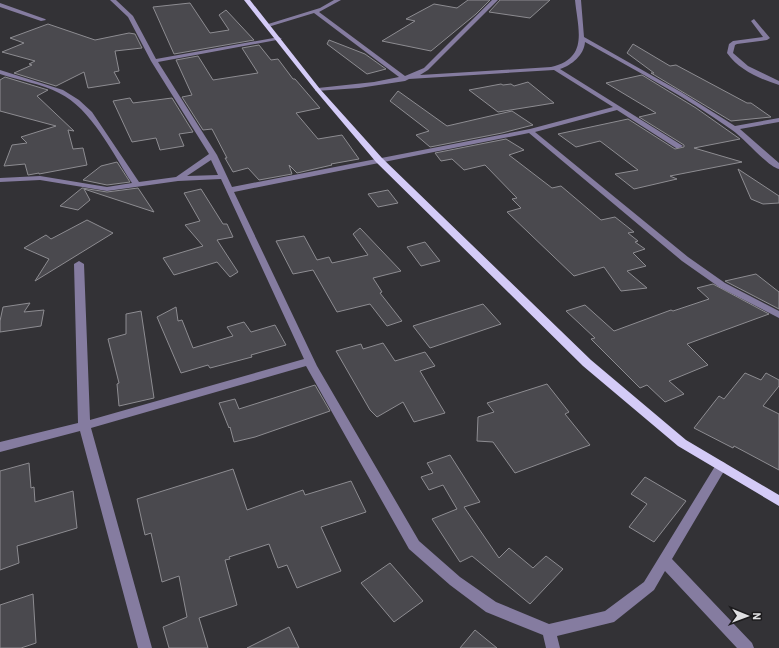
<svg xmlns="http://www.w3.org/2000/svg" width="779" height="648" font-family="Barlow,sans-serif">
<rect width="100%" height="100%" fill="#333236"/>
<g fill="#4a494e" stroke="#8d8c91">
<polygon points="468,0 490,0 476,14 431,51 382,41 415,21 406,19 434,4 457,8"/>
<polygon points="500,0 550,0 530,18 489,12"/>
<polygon points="190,3 210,33 229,30 219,15 226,10 254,40 174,54 153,7"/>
<polygon points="48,24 95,40 129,33 135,34 142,48 115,51 119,71 114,72 120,83 88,88 84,72 56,86 14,73 32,65 29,64 35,61 2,52 24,43 10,38"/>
<polygon points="329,40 365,54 386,69 367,74 327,44"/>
<polygon points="633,44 670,66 676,65 747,103 751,103 771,117 731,121 651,73 654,73 627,53"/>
<polygon points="259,45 271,60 278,59 293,79 295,79 320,108 296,113 318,139 342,135 359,159 331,164 332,165 297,173 289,165 292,174 259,180 248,168 233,172 225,158 227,158 212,129 203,130 182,97 192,95 176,60 198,56 213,80 258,73 242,48"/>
<polygon points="642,75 696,108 740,139 694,148 742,162 670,176 677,179 634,189 615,174 638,170 600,141 576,147 558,134 628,119 675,149 684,147 684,145 639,117 656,113 606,83"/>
<polygon points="5,77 48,90 37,96 74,131 68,130 73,149 83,148 87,165 39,174 39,173 28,175 25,164 4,166 12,145 27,143 21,137 56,126 0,111 0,80"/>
<polygon points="528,82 554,103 498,112 469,90 501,84 503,85 511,84 514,86"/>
<polygon points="398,91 447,126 512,111 533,125 502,133 430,147 416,135 429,131 390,101"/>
<polygon points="130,98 133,103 172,98 193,132 179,134 184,146 160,150 156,138 132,142 113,101"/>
<polygon points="506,139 524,150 509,155 552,188 561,186 601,220 615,217 634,232 628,233 638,241 635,242 645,249 633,253 646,266 627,271 647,288 621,291 604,267 574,276 507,212 521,208 512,199 517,198 485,165 464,170 452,159 441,161 435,153"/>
<polygon points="117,162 130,182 107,185 83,180 101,166"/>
<polygon points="738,169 779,196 779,203 763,204 751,199"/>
<polygon points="82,188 107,192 138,188 154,212 84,189 90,200 78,210 60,206"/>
<polygon points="201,189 223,224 227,224 233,237 217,240 238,272 230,277 217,262 174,275 163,258 203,246 185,225 200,221 184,193"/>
<polygon points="388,190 398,203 378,207 368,194"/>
<polygon points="87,220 113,233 35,281 49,259 24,248 46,235 51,239"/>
<polygon points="360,228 401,271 373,278 382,292 380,293 402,321 387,326 370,304 337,312 313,270 293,274 276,241 304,236 317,260 329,257 332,263 368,255 353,234"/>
<polygon points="425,242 440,261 421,266 407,247"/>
<polygon points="756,274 779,292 779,309 725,281"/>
<polygon points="713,284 769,314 687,344 708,365 669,381 684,394 665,402 647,385 640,388 591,339 595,338 566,311 585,305 614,331 671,310 673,311 709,299 697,288"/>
<polygon points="30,303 24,312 44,310 41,326 0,332 0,321 3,307"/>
<polygon points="483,304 501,324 430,348 413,326"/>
<polygon points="176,307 178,321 182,320 193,348 233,336 227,327 244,322 251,332 275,325 286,345 251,355 252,357 210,368 208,365 181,373 157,317"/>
<polygon points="141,311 154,398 119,406 117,384 119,383 108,339 126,334 126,314"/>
<polygon points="383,343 395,361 425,352 435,366 420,371 445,413 414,422 403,402 377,417 370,410 336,351 361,344 363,349"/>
<polygon points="745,373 761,380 766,373 779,380 779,386 763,406 779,414 779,470 734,446 733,448 694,428 719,396 724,399"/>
<polygon points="547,384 569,412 565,414 590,445 515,473 493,442 477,441 478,417 494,412 487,403"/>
<polygon points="315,385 330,411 255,437 234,442 230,427 229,428 219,403 235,399 239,409"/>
<polygon points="450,455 480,502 464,507 499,558 509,548 533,568 546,556 563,569 530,604 472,556 460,562 432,519 457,509 443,485 429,490 421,477 433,473 427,463"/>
<polygon points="29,463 31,488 34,487 35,502 73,491 77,528 17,546 19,563 0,570 0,471"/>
<polygon points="233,469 247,510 303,490 305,495 351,481 366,512 321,527 341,571 297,588 287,565 278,568 269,544 229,557 230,559 225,560 237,605 199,618 208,648 169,648 163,627 187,617 179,576 162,582 151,533 145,535 137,499"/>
<polygon points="645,477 686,501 654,542 629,527 647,504 631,494"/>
<polygon points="390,563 423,601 394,622 361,583"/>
<polygon points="33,594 36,643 21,648 0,648 0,605"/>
<polygon points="289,627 299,648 247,648"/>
<polygon points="475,630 497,648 460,648"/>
</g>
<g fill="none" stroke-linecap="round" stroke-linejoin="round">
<g fill="#857ca0" fill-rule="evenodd">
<path d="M110,0H116L133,16L156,59L279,37L282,39L158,62L217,155L232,187L530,129L613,107L554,70L409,79L405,81L359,88L316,91L315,90L318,88L374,82L399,77L314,13L268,27L265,25L320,8L334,0H341L319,12L405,76L424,68L492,0H498L428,70L420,75L551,67C589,58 578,30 575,0H581L584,37L681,92L735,126L779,118V122L740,129L779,163V169C767,166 745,139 732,130C686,97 635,70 585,42C584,55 572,65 560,69L683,146L679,148H676L617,110L535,132L688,257L725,283L779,311V318L719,287L682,261L529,133L234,192L317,366L419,541L460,577L496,602L549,624L605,611L644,582L717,463L721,461L725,463L727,466L672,559L752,643L754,648H737L665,571L654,590L614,622L557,636L560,648H546L543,635L486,612L450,585L409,549L306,366L91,428L152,648H138L80,431L0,452V442L78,423L74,264L79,261L84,264L90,420L304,359L221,179L178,181L107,191L40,180L0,182V178L40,176L107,187L132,183C113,154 91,108 59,93C42,84 18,80 0,74V70L63,90L79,100L92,112L139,182L176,177L209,154L151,61L128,17ZM211,160L218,175L187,176Z"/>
<polygon points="0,3 45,19 46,20 41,21 0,7"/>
<path d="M754,19L770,38L767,40L737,44L735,45L733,53L748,66L779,81V85C760,79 739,70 727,53L729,44L733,41L763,37L751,21Z"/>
</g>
<polygon fill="#d4cbf7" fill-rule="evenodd" points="244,0 250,0 320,89 382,158 591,360 686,440 779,495 779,506 678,446 583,366 376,162 316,91"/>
</g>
<g transform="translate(747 616) rotate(91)" stroke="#1b1a1c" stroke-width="3" paint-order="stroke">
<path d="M0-3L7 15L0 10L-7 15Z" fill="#dfdfe1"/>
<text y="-6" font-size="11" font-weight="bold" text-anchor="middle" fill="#dfdfe1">N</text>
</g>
</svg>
